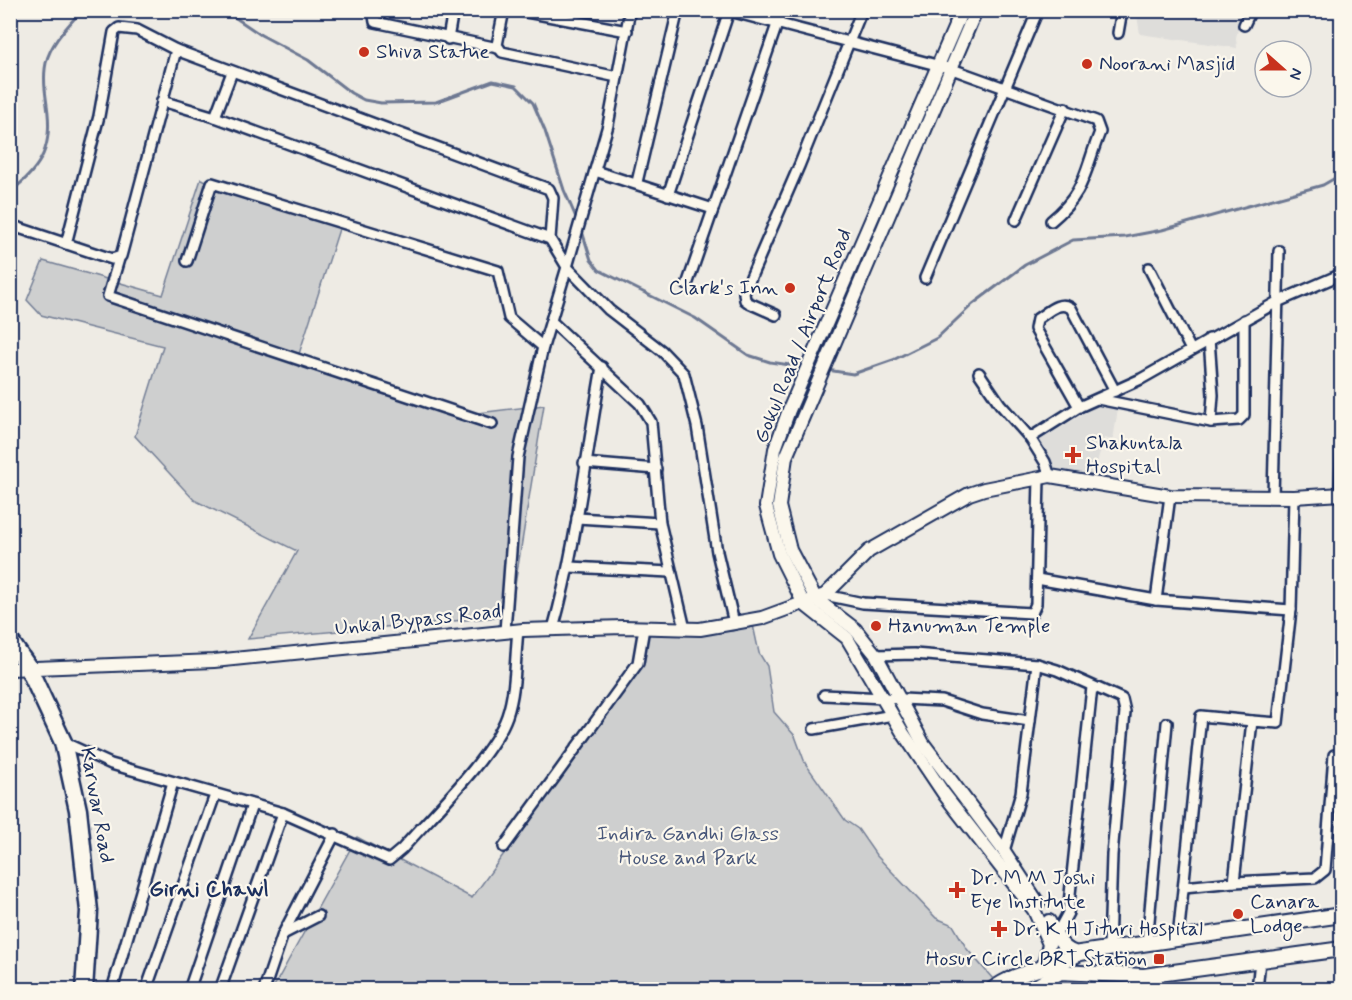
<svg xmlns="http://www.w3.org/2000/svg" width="1352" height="1000" font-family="Mynerve,sans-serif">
<rect width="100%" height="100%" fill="#eeebe4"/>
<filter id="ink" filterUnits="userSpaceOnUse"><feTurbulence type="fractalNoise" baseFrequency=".0167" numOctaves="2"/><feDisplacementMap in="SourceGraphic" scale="12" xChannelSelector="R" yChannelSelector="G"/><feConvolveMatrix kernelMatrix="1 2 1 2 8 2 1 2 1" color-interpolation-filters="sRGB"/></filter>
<g filter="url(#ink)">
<g fill="#deddda">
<polygon points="1133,11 1242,11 1236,38 1237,48 1140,34 1137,16"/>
<polygon points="1098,405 1118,409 1113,440 1104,438 1092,480 1054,470 1039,441"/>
</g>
<g fill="#cecfcf" stroke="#747f96" stroke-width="1.5">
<polygon points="201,179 340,226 299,354 462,415 544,405 510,616 248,639 297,551 194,500 135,436 163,346 41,315 27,300 43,261 163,295"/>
<polygon points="753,625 759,653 767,666 774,712 795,736 805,763 845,820 858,829 876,855 936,918 953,925 967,949 993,979 982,990 272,990 357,837 472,898 643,661 646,633 732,631"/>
</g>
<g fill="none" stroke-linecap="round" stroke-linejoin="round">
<g stroke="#6d7892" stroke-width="3">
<polyline points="224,10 261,35 308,60 351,93 364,100 381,103 436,102 493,81 516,86 533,103 545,131 564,190 578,222"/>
<path d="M10,192C43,167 53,145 47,105C45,91 43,77 46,63C51,42 68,26 82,10"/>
<polyline points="581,228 591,260 599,270 695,318 748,355 770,362 803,367"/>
<polyline points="827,370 853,374 893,360 937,338 973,304 1025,265 1073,240 1125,237 1162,230 1323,185 1342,174"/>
</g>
<defs>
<g id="street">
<polyline points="373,10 375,22 498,48"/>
<polyline points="504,10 497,45 502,52 617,77"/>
<polyline points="516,10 627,31"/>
<polyline points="630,10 608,125 567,267 609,310 662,351 684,374 697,426 717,552 734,623"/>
<path d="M726,10L952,69L1096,121L1100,132C1084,172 1086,192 1051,221"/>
<polyline points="1244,25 1251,10"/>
<polyline points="1118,33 1122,10"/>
<polyline points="448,39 453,10"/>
<polyline points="162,101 215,117 550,239"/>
<polyline points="215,117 232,72"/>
<polyline points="595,171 713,209"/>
<polyline points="637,182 678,10"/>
<polyline points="668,195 729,11"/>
<polyline points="1016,220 1065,108"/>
<polyline points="10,225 112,259 121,256 176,50 549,189 553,198 550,239 567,267 543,347 518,457 505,631"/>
<polyline points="66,244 99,116 114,32 119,28 137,30 176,50"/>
<polyline points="119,259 108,296 492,424"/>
<polyline points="187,261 212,183 498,271 509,318 543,347"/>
<polyline points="1149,268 1191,350"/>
<polyline points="925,278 1038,10"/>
<polyline points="687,285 782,10"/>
<polyline points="776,315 749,303 745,300 744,293 799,166 862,10"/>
<polyline points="551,321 640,404 651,422 660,523 685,629"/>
<polyline points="1209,339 1213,395 1211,422 1239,420 1244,415 1244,320"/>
<polyline points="979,373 1000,404 1030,438"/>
<polyline points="1098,399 1211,422"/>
<path d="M1079,407L1035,329L1037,319C1048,312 1059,300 1071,308L1115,391"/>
<polyline points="584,463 656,469"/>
<polyline points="1050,476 1045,462 1030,438 1079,407 1141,379 1277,302 1342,274"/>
<polyline points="1340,494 1342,439"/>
<polyline points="1273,497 1279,251"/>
<polyline points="577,518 660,523"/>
<polyline points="570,567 670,572"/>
<polyline points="1037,579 1156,600 1291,610"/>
<polyline points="825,595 863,603 1032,613 1036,604 1039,478"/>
<polyline points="1156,600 1170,496"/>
<path d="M553,629C577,543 586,455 602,367"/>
<polyline points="876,655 914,654 1037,664 1057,670 1122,699 1125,712 1112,855 1109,948"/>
<polyline points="824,695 942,701 982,714 1030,721"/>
<polyline points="814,729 893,715"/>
<path d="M63,742L111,764L283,813L389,860L402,849C431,816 493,756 507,716C516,690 515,658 518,630"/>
<polyline points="504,847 638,663 644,628"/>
<polyline points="1004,851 1021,793 1037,664"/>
<polyline points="1234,882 1315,878 1325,870 1334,755"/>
<polyline points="1184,887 1234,882 1252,721 1278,723 1291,610 1294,497"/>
<polyline points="283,934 318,916"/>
<polyline points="1056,935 1068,913 1092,687"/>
<polyline points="1178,938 1201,716 1252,721"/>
<polyline points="1147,943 1167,723"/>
<polyline points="112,990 173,782"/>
<polyline points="146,990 215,795"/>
<polyline points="189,990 252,805"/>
<polyline points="220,990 283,813"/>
<polyline points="264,990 283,934 335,834"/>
<polyline points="1144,990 1144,976"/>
<polyline points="1257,990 1260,960"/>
</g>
<g id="secondary">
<polyline points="962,10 789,410 775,449 766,506 779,554 804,604 847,638 903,733 944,794 1034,910 1049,944 1043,968"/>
<polyline points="976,10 786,457 779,506 790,550 816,599 855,629 876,655 923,743 1004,851 1038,903"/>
<polyline points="10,669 214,661 523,630 623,627 700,629 734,623 762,618 825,595 869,551 969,494 984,489 1050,476 1170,496 1294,497 1342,494"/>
<path d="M1049,921C1056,934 1062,952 1080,953"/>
</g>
<g id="primary">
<path d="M992,990C1018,970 1051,969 1080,953L1342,915"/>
<polyline points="1031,990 1060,972 1144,976 1342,949"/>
</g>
<polyline id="highway" points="10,641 28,667 63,742 78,810 89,911 84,990"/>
</defs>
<use href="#street" stroke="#1b2f5e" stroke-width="14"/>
<use href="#secondary" stroke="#1b2f5e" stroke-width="16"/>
<use href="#primary" stroke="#1b2f5e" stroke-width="18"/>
<use href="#highway" stroke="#1b2f5e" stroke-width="21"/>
<use href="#street" stroke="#fbf7ec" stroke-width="9"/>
<use href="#secondary" stroke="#fbf7ec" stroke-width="12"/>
<use href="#primary" stroke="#fbf7ec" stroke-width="14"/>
<use href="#highway" stroke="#fbf7ec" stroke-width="16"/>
</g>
</g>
<g fill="#c8321e" stroke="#fbf7ec" stroke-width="2">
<circle cx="364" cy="52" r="6"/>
<circle cx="1087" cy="64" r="6"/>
<circle cx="790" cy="288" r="6"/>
<path d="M1070 446h6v6h6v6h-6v6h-6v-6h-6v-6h6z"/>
<circle cx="876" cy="626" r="6"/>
<path d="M954 881h6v6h6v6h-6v6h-6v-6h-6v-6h6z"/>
<circle cx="1238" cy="914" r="6"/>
<path d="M996 920h6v6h6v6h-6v6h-6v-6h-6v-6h6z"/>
<rect x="1153" y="953" width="12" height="12" rx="3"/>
</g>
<g text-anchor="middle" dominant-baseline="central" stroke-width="4.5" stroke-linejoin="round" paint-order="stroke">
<g font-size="21" fill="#1b2f5e" stroke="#fbf7ec" text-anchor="start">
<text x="376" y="52">Shiva Statue</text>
<text x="1099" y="64">Noorani Masjid</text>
<text x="778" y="288" text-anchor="end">Clark's Inn</text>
<text x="1086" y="443">Shakuntala<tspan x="1086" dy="24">Hospital</tspan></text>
<text x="888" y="626">Hanuman Temple</text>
<text x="970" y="878">Dr. M M Joshi<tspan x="970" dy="24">Eye Institute</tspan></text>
<text x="1250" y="902">Canara<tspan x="1250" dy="24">Lodge</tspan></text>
<text x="1012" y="929">Dr. K H Jituri Hospital</text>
<text x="1147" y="959" text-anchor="end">Hosur Circle BRT Station</text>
</g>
<g font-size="21" fill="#1b2f5e" stroke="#fbf7ec">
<text transform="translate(803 336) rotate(-68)">Gokul Road / Airport Road</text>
<text transform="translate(418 620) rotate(-6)">Unkal Bypass Road</text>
<text transform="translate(97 805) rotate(80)">Karwar Road</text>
</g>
<g font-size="21" fill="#48577a" stroke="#fbf7ec">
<text x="688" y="834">Indira Gandhi Glass<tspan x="688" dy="24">House and Park</tspan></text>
</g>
<g font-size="22" font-weight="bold" fill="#1b2f5e" stroke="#fbf7ec">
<text x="209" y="890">Girni Chawl</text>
</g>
</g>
<rect width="1352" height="1000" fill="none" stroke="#fbf7ec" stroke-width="36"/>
<rect x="18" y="18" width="1316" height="964" fill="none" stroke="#1b2f5e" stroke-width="2" filter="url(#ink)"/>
<g transform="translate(1283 69) rotate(111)"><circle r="28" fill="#fbf7ec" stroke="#a1a7b3" stroke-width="1.5"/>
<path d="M0-4.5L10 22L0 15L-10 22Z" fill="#c8321e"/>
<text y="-9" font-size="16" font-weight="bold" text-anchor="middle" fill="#1b2f5e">N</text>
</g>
</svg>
